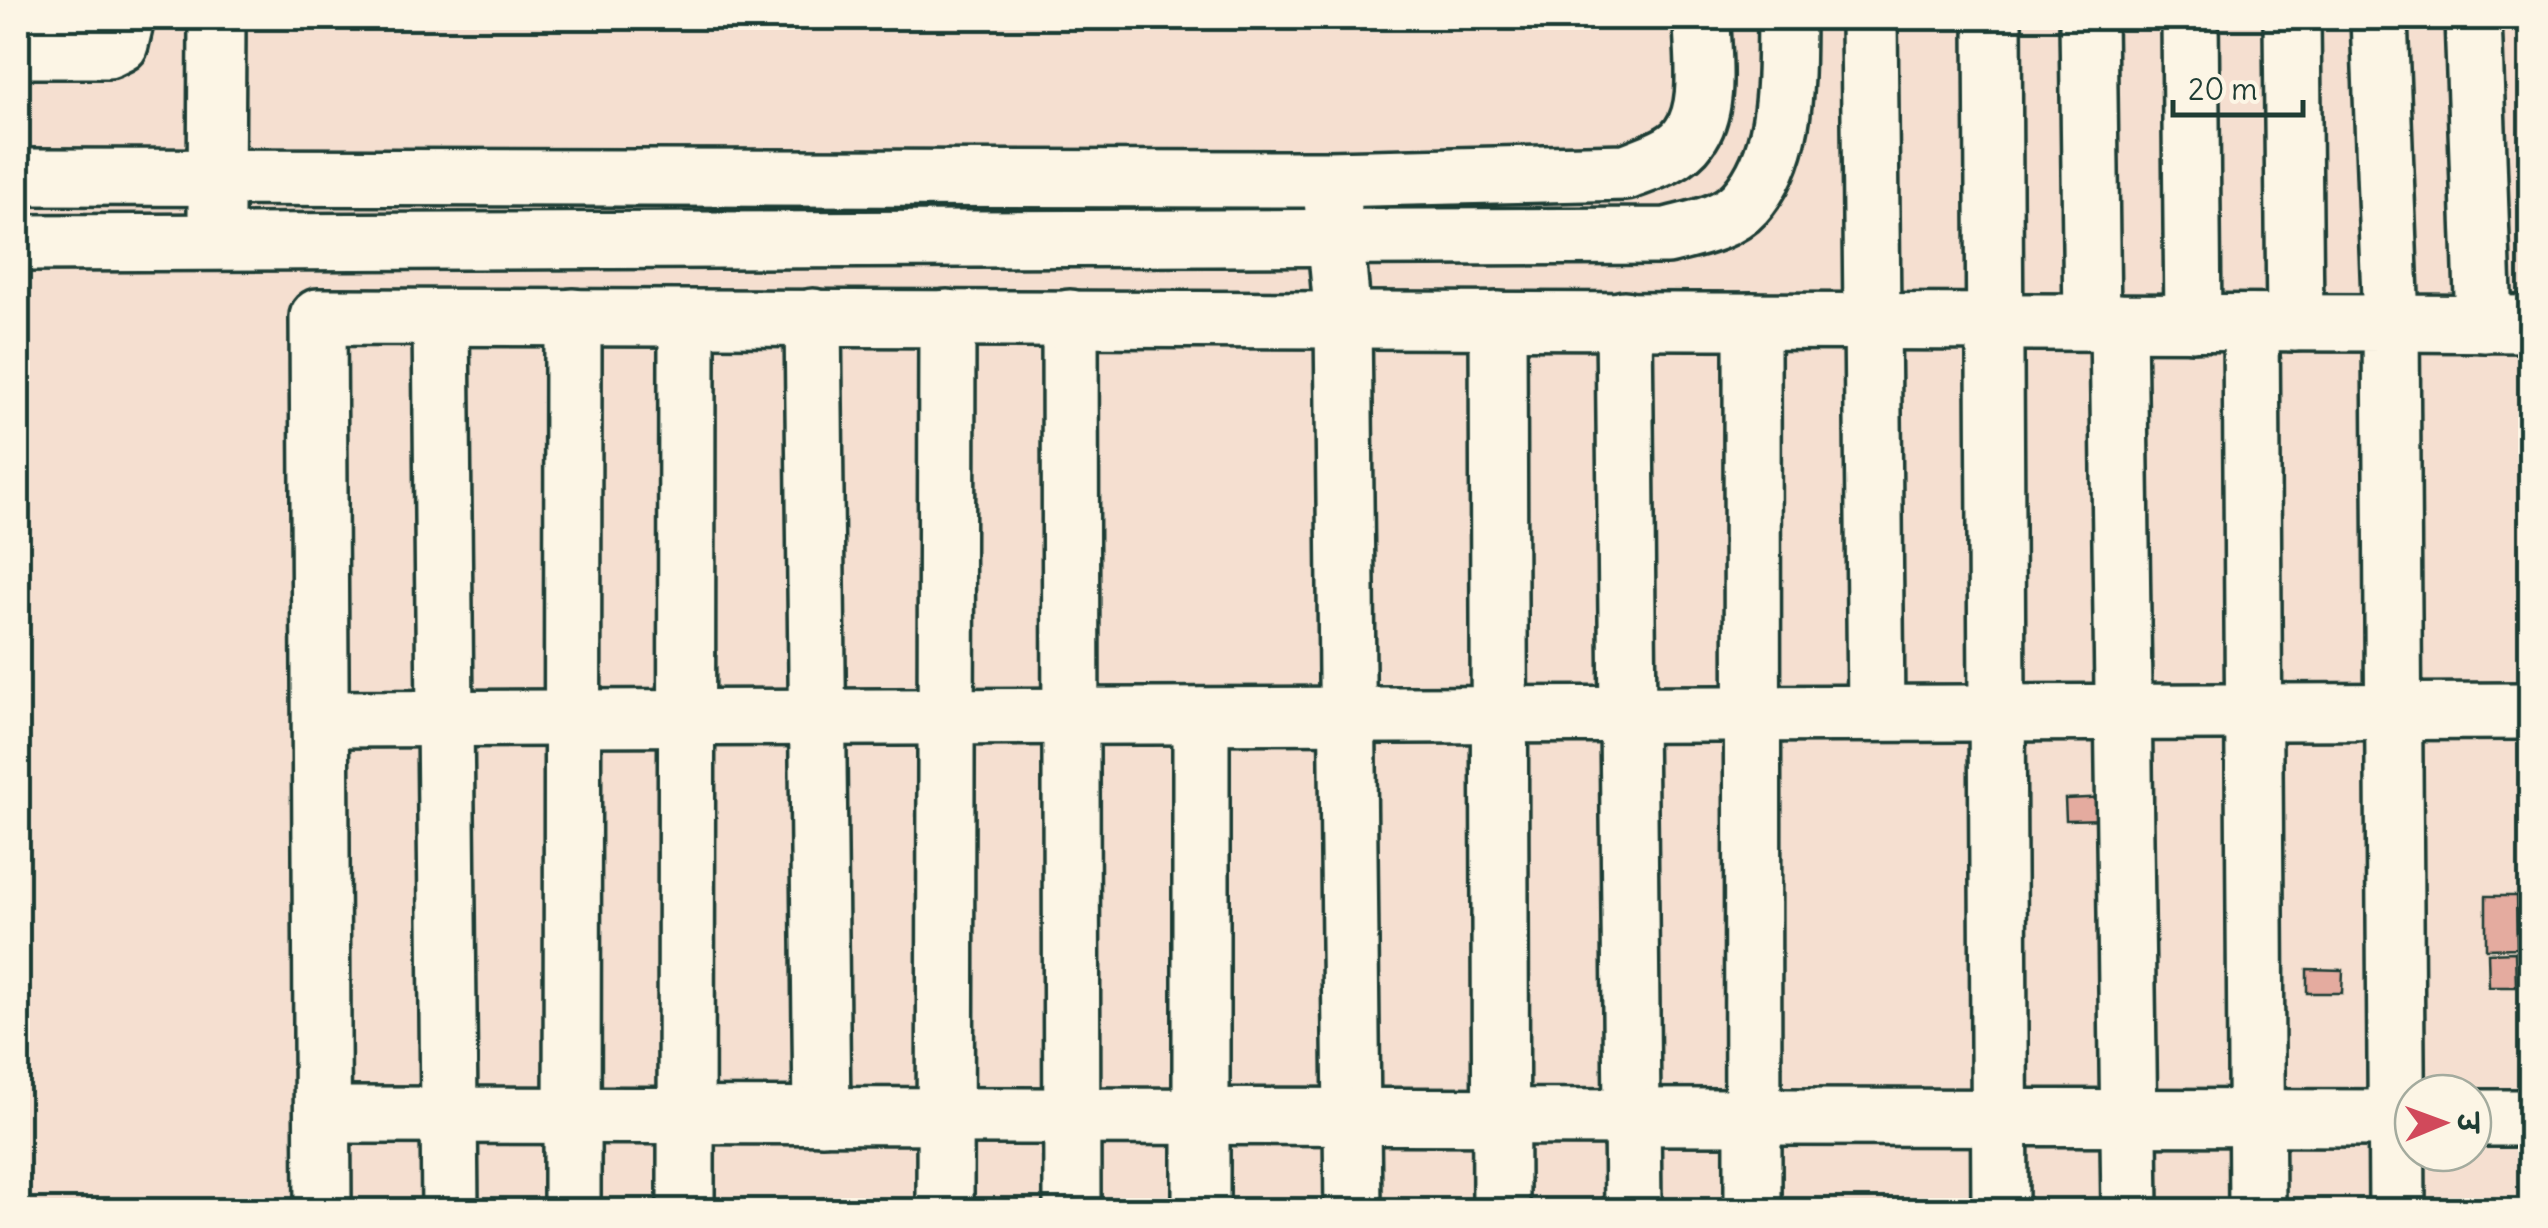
<svg xmlns="http://www.w3.org/2000/svg" width="2548" height="1228" font-family="Delius,'Playpen Sans Deva',sans-serif">
<rect width="100%" height="100%" fill="#f5dfd0"/>
<filter id="ink" filterUnits="userSpaceOnUse"><feTurbulence type="fractalNoise" baseFrequency=".01" numOctaves="2"/><feDisplacementMap in="SourceGraphic" scale="20" xChannelSelector="R" yChannelSelector="G"/><feConvolveMatrix kernelMatrix="1 2 1 2 8 2 1 2 1" color-interpolation-filters="sRGB"/></filter>
<g filter="url(#ink)">
<g fill="#e4ab9f" stroke="#1f3d34" stroke-width="2.5">
<polygon points="2109,797 2110,819 2066,820 2065,799"/>
<polygon points="2486,896 2516,896 2517,948 2486,949"/>
<polygon points="2515,952 2516,987 2489,987 2488,953"/>
<polygon points="2307,969 2343,970 2342,993 2307,993"/>
</g>
<g fill="none" stroke-linecap="round" stroke-linejoin="round">
<defs>
<g id="minor">
<polyline points="1869,18 1876,713"/>
<polyline points="1993,18 2000,1210"/>
<polyline points="2088,18 2092,322"/>
<polyline points="2190,18 2193,323"/>
<polyline points="2292,18 2295,323"/>
<polyline points="2379,18 2391,323 2530,324"/>
<polyline points="2473,18 2484,324"/>
<polyline points="18,50 108,50 120,44 126,18"/>
<path d="M18,177L1329,179L1626,172C1646,164 1676,156 1689,137C1712,107 1702,53 1702,18"/>
<polyline points="1332,199 1343,320 1353,1210"/>
<polyline points="216,214 217,18"/>
<path d="M18,243L1667,236C1693,229 1726,224 1745,203C1789,154 1785,79 1786,18"/>
<polyline points="813,317 822,1116"/>
<polyline points="441,318 450,1210"/>
<polyline points="1070,318 1072,1210"/>
<polyline points="1624,319 1633,1210"/>
<polyline points="1498,320 1501,1210"/>
<polyline points="1752,321 1753,1210"/>
<polyline points="2118,322 2130,1210"/>
<polyline points="2251,323 2257,1210"/>
<polyline points="1201,716 1201,1210"/>
<polyline points="321,719 2530,711"/>
<polyline points="323,1115 2413,1118"/>
<polyline points="2473,1118 2530,1118"/>
<polyline points="323,1210 318,317 2391,323 2397,1210"/>
<polyline points="572,1210 573,317"/>
<polyline points="686,1210 687,319"/>
<polyline points="945,1210 947,318"/>
</g>
</defs>
<use href="#minor" stroke="#1f3d34" stroke-width="62"/>
<use href="#minor" stroke="#fcf5e5" stroke-width="55"/>
</g>
</g>
<rect width="2548" height="1228" fill="none" stroke="#fcf5e5" stroke-width="60"/>
<rect x="30" y="30" width="2488" height="1168" fill="none" stroke="#1f3d34" stroke-width="4" filter="url(#ink)"/>
<g transform="translate(2443 1123) rotate(89)"><circle r="48" fill="#fcf5e5" stroke="#a4ab9e" stroke-width="2.5"/>
<path d="M0-8L18 38L0 25L-18 38Z" fill="#d1495b"/>
<text y="-15" font-size="28" font-weight="bold" text-anchor="middle" fill="#1f3d34">उ</text>
</g>
<path d="M2173 100v15h130v-15" fill="none" stroke="#1f3d34" stroke-width="5"/>
<text x="2188" y="100" font-size="30" fill="#1f3d34" stroke="#fcf5e5" stroke-width="8" paint-order="stroke">20 m</text>
</svg>
